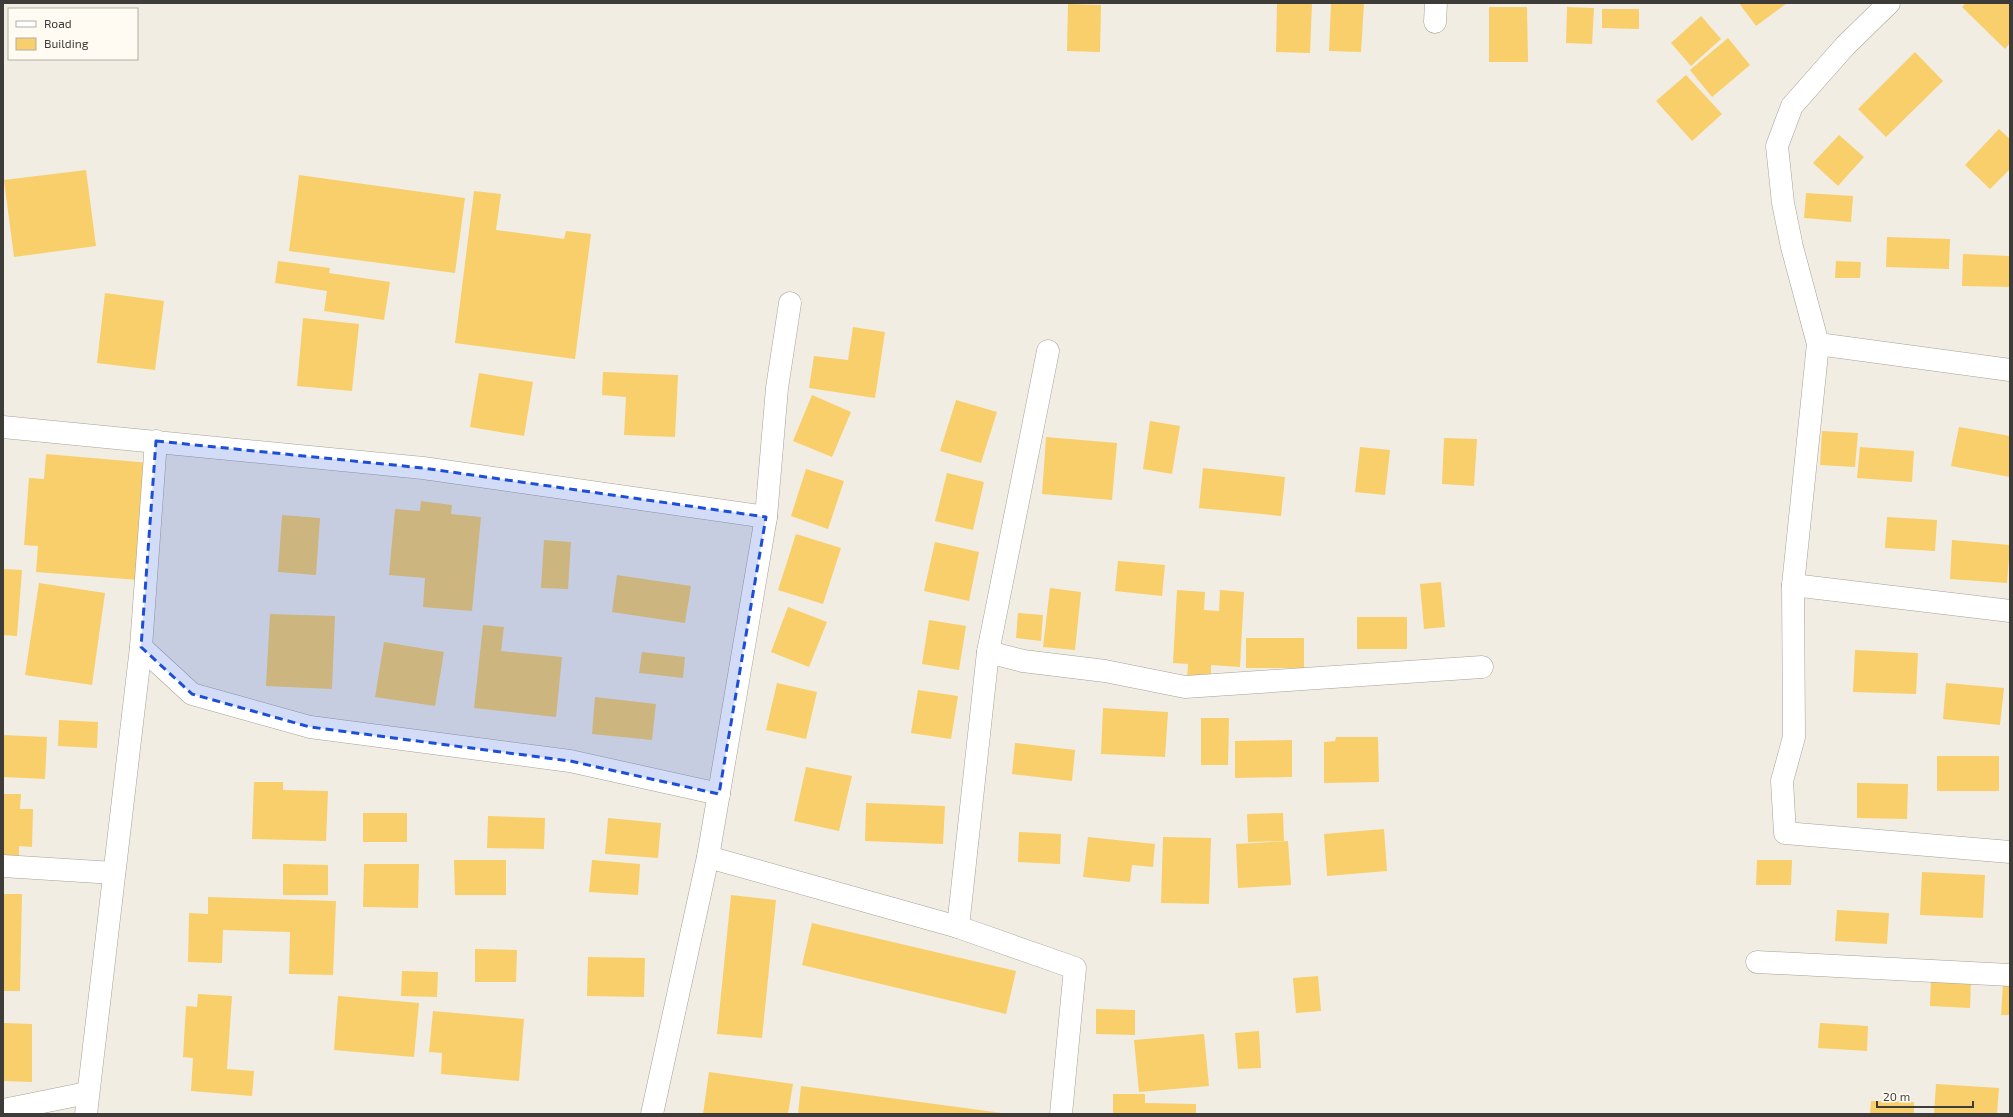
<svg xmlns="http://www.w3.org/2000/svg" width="2013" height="1117" font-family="'Exo 2',sans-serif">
<rect width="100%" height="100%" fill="#f2ede3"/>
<g fill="#f8cf6a">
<polygon points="1277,3 1312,3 1310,53 1276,52"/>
<polygon points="1331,3 1364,3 1361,52 1329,51"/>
<polygon points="1739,3 1787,3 1756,26"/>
<polygon points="1966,3 2010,3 2010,43 2005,49 1962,7"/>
<polygon points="1068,4 1101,5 1100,52 1067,51"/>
<polygon points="1489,7 1527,7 1528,62 1489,62"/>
<polygon points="1567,7 1594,8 1592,44 1566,43"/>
<polygon points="1602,9 1639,9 1639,29 1602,28"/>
<polygon points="1701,16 1721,39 1691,66 1671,43"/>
<polygon points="1728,38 1750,65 1712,97 1690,70"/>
<polygon points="1915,52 1943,81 1886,137 1858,109"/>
<polygon points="1686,75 1722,114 1692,141 1656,101"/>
<polygon points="1999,129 2010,139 2010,169 1990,189 1965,165"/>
<polygon points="1839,135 1864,157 1838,186 1813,163"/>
<polygon points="86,170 96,246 14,257 4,180"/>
<polygon points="299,175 465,198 455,273 289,251"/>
<polygon points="474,191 501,194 496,230 564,239 566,231 591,234 575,359 455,343"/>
<polygon points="1806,193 1853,196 1851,222 1804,218"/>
<polygon points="1887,237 1950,239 1949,269 1886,267"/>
<polygon points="1963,254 2010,256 2010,287 1962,286"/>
<polygon points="278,261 330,268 329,273 390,282 384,320 324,311 327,291 275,283"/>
<polygon points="1836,261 1861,262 1860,278 1835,278"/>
<polygon points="105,293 164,301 155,370 97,363"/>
<polygon points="303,318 359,324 352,391 297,386"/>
<polygon points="853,327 885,332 875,398 809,388 814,356 848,360"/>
<polygon points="603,372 678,375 675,437 624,435 626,397 602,395"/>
<polygon points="479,373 533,382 524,436 470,427"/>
<polygon points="812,395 851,412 832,457 793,441"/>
<polygon points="956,400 997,412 981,463 940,451"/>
<polygon points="1150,421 1180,426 1172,474 1143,469"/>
<polygon points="1959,427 2010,436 2010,477 1951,466"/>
<polygon points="1822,431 1858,433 1855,467 1820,465"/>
<polygon points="1046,437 1117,443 1112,500 1042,494"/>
<polygon points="1444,438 1477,439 1474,486 1442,484"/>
<polygon points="1360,447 1390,450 1385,495 1355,492"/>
<polygon points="1860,447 1914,451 1912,482 1857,478"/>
<polygon points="46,454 150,463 139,580 36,572 38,546 24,545 29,478 44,479"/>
<polygon points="1203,468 1285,477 1281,516 1199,508"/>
<polygon points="806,469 844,481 828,529 791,516"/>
<polygon points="947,473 984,482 973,530 935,521"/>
<polygon points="421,501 452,505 451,514 481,517 472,611 423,607 425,578 389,575 395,509 420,511"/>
<polygon points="282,515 320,518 316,575 278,572"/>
<polygon points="1887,517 1937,520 1935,551 1885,548"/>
<polygon points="796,534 841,548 823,604 778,590"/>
<polygon points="544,540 571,542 568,589 541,588"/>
<polygon points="1952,540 2010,545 2007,583 1950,579"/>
<polygon points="935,542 979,552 969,601 924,591"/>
<polygon points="1118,561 1165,565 1162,596 1115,591"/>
<polygon points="3,569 22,570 17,636 3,635"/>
<polygon points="617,575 691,586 685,623 612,612"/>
<polygon points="1441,582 1445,627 1424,629 1420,584"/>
<polygon points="39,583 105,593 92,685 25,675"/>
<polygon points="1050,588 1081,592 1075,650 1043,647"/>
<polygon points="1177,590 1205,592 1204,610 1219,611 1220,590 1244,592 1240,667 1211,665 1211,680 1187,679 1188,664 1173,663"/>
<polygon points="788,607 827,622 809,667 771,652"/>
<polygon points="1018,613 1043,615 1041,641 1016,638"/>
<polygon points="270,614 335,616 332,689 266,686"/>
<rect x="1357" y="617" width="50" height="32"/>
<polygon points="929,620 966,626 959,670 922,664"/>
<polygon points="483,625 504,627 501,651 562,657 556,717 474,708"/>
<rect x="1246" y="638" width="58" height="30"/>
<polygon points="384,642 444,652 435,706 375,697"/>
<polygon points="1855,650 1918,653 1916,694 1853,692"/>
<polygon points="642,652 685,657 683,678 639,673"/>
<polygon points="777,683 817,692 806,739 766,730"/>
<polygon points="1946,683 2004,688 2000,725 1943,719"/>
<polygon points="918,690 958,696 951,739 911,733"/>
<polygon points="595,697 656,704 652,740 592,734"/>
<polygon points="1103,708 1168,712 1165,757 1101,754"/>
<polygon points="1201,718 1229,718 1228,765 1201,765"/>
<polygon points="59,720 98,722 97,748 58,746"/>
<polygon points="3,735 47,737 45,779 3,777"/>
<polygon points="1336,737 1378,737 1379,782 1324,783 1324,742 1335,741"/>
<polygon points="1292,740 1292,777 1235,778 1235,741"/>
<polygon points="1015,743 1075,750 1072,781 1012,774"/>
<rect x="1937" y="756" width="62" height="35"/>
<polygon points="806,767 852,776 839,831 794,821"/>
<polygon points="254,782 283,782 283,790 328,791 326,841 252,839"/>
<polygon points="1857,783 1908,784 1907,819 1857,818"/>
<polygon points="3,794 21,794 20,809 33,809 32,847 19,846 19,857 3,857"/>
<polygon points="866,803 945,806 943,844 865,841"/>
<rect x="363" y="813" width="44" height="29"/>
<polygon points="1283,813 1284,841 1248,842 1247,814"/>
<polygon points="488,816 545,818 544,849 487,848"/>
<polygon points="608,818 661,823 658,858 605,854"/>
<polygon points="1384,829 1387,871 1327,876 1324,834"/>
<polygon points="1019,832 1061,834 1060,864 1018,862"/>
<polygon points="1088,837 1155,844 1153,867 1132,865 1130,882 1083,877"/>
<polygon points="1163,837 1211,838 1209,904 1161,903"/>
<polygon points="1288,841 1291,885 1238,888 1236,844"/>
<polygon points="454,860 506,860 506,895 455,895"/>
<polygon points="592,860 640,864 638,895 589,892"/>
<polygon points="1757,860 1792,860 1791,885 1756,885"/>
<polygon points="283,864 328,865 328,895 283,895"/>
<polygon points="364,864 419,864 418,908 363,907"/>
<polygon points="1922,872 1985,875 1983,918 1920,915"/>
<polygon points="3,894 22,894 20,991 3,991"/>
<polygon points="731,895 776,900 762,1038 717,1034"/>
<polygon points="208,897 336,901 333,975 289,974 290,932 223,930 222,963 188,962 189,913 208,914"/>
<polygon points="1837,910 1889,913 1887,944 1835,941"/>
<polygon points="812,923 1016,971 1006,1014 802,965"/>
<polygon points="475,949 517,950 516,982 475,982"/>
<polygon points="588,957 645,958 644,997 587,996"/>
<polygon points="402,971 438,972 437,997 401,996"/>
<polygon points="1318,976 1321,1011 1296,1013 1293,978"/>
<polygon points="1931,978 1971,979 1970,1008 1930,1006"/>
<polygon points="2003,983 2010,983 2010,1015 2001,1015"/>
<polygon points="198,994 232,996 227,1069 254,1071 252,1096 191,1091 193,1058 183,1057 186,1006 197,1007"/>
<polygon points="338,996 419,1003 414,1057 334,1050"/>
<polygon points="1096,1009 1135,1010 1135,1035 1096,1034"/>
<polygon points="433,1011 524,1019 519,1081 441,1074 442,1053 429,1052"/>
<polygon points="4,1023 32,1024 32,1082 4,1081"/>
<polygon points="1820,1023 1868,1026 1867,1051 1818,1048"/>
<polygon points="1259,1031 1261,1068 1238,1069 1235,1033"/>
<polygon points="1204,1034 1209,1086 1139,1092 1134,1040"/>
<polygon points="709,1072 793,1084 788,1114 703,1114"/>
<polygon points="1936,1084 1999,1088 1997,1114 1934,1114"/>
<polygon points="801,1086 1002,1113 1002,1114 798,1114"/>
<polygon points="1113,1094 1145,1094 1145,1103 1196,1104 1196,1114 1113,1114"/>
<polygon points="1871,1101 1914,1102 1914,1114 1870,1114"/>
</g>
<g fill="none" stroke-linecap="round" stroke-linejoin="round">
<defs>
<g id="minor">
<polyline points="1889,3 1845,46 1792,106 1777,146 1783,203 1792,247 1818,344 1793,585 1794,737 1782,781 1785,833 2010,852"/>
<polyline points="1435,22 1436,3"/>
<polyline points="1818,344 2010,370"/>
<polyline points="3,427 423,468 766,517"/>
<polyline points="1793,585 2010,611"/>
<polyline points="141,647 192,694 310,727 570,761 719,794"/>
<polyline points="988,652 1023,661 1105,671 1185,687 1482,667"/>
<polyline points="708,857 958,927 1075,968 1061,1114"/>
<polyline points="3,866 114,873"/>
<polyline points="958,927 988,652 1048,351"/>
<polyline points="1757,962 2010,975"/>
<polyline points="3,1110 87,1093"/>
<polyline points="86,1114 141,647 156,441"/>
<polyline points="652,1114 708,857 766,517 777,388 790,303"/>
</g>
</defs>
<use href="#minor" stroke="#a6a198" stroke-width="23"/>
<use href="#minor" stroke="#fff" stroke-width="22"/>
</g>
<path fill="#1d4ed8" fill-opacity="0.2" stroke="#1d4ed8" stroke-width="3" stroke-dasharray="8 5" stroke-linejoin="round" d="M156,441L423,468L766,517L719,794L570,761L310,727L192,694L141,647Z"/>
<rect width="2013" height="1117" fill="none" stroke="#3e3c38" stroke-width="8"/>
<rect x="8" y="8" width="130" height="52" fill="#fffbf2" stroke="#b2afa8"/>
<rect x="16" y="21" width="20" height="6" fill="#ffffff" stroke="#b2afa8"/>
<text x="44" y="28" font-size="12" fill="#3e3c38">Road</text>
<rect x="16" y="38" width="20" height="12" fill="#f8cf6a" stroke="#b2afa8"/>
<text x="44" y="48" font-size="12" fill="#3e3c38">Building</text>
<path d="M1877 1101v6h96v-6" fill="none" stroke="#3e3c38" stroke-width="2"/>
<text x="1883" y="1101" font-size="12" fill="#3e3c38" stroke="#fffbf2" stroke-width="3" paint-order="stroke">20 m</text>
</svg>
